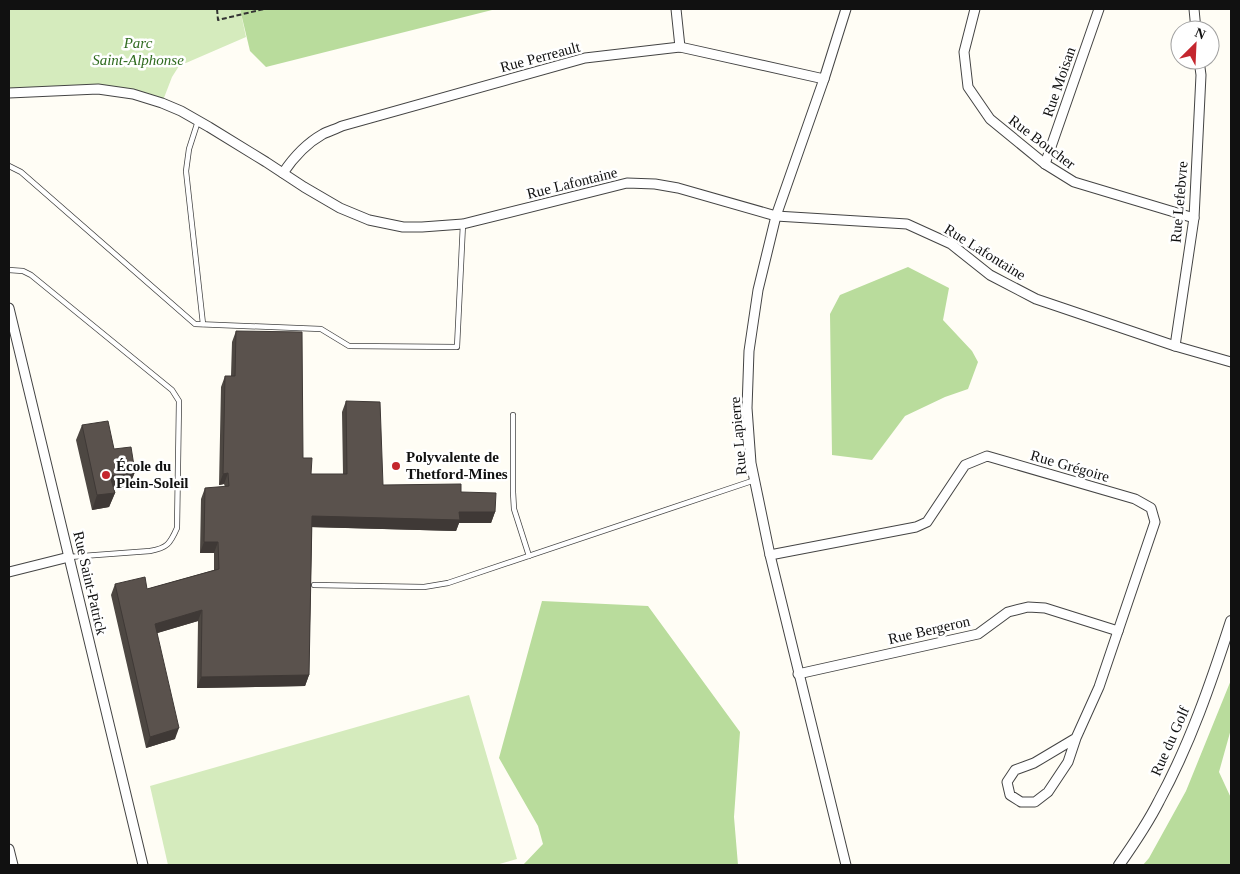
<svg xmlns="http://www.w3.org/2000/svg" width="1240" height="874" font-family="'Times New Roman',serif">
<rect width="100%" height="100%" fill="#fffdf5"/>
<g fill="#d5ebbd">
<polygon points="9,9 240,9 246,37 179,66 172,77 162,103 98,89 9,94"/>
<polygon points="469,695 517,859 496,865 168,865 150,786"/>
</g>
<g fill="#b9dc9c">
<polygon points="240,9 496,9 266,67 250,51"/>
<polygon points="908,267 949,288 943,320 972,351 978,362 968,389 945,397 905,416 872,460 832,455 830,314 840,295"/>
<polygon points="542,601 648,606 740,732 734,817 738,865 523,865 543,844 538,826 499,758"/>
<polygon points="1231,680 1231,729 1219,772 1231,798 1231,865 1143,865 1149,858 1186,791"/>
</g>
<g fill="none" stroke-linecap="round" stroke-linejoin="round">
<defs>
<g id="service">
<polyline points="198,121 189,149 186,171 203,324"/>
<polyline points="9,166 21,172 195,324 321,329 349,346 457,347 463,224"/>
<path d="M9,270L23,271L31,275L172,390L179,401L177,528C170,544 167,548 150,551L69,557"/>
<polyline points="513,415 513,492 514,509 529,556"/>
<polyline points="314,585 424,587 448,583 755,480"/>
</g>
<g id="minor">
<polyline points="676,9 680,47"/>
<polyline points="975,9 964,52 968,87 990,119 1045,164 1074,182 1194,218"/>
<polyline points="1194,9 1196,30"/>
<polyline points="9,93 98,89 133,94 162,103 181,111 209,127 266,162 304,187 340,208 369,220 403,227 422,227 463,224 627,183 655,184 678,188 776,216 907,224 951,244 990,275 1036,299 1175,346 1231,362"/>
<polyline points="1045,164 1099,9"/>
<path d="M283,173C293,158 307,143 323,134C329,131 336,129 342,126L585,58L680,47L824,79"/>
<polyline points="9,308 143,865"/>
<polyline points="1175,346 1194,218 1201,75 1199,60"/>
<polyline points="770,555 916,527 927,522 965,465 987,456 1135,499 1151,508 1155,522 1099,687 1076,738 1068,762 1048,792 1035,802 1021,802 1010,795 1007,782 1015,770 1034,763 1076,738"/>
<polyline points="9,572 69,557"/>
<polyline points="798,674 978,634 1008,612 1028,607 1045,608 1118,631"/>
<polyline points="9,849 13,865"/>
<polyline points="846,865 770,555 751,463 747,408 749,351 758,290 776,216 824,79 846,9"/>
</g>
<path id="tertiary" d="M1119,865C1133,845 1148,823 1159,801C1190,744 1211,683 1231,621"/>
</defs>
<use href="#service" stroke="#444" stroke-width="6"/>
<use href="#minor" stroke="#444" stroke-width="11"/>
<use href="#tertiary" stroke="#444" stroke-width="12"/>
<polyline stroke="#333" stroke-width="2" stroke-dasharray="5 2.5" stroke-linecap="butt" points="217,9 218,20 264,9"/>
<use href="#service" stroke="#fff" stroke-width="4.5"/>
<use href="#minor" stroke="#fff" stroke-width="9"/>
<use href="#tertiary" stroke="#fff" stroke-width="10"/>
</g>
<g fill="#4d4742">
<polygon points="236,331 311,474 343,474 342,412 346,401 383,485 461,492 495,512 491,523 459,523 456,531 312,527 309,675 305,686 197,688 198,621 157,633 175,739 146,748 111,595 115,584 147,589 214,570 214,553 200,553 201,499 205,488 225,487 224,484 219,485 221,387 225,376 231,376 232,342"/>
<polygon points="82,425 114,449 135,472 129,486 114,489 115,493 109,507 92,510 76,440"/>
</g>
<g fill="#3f3936">
<polygon points="135,472 129,486 105,491 110,476"/>
<polygon points="228,473 224,484 219,485 223,474"/>
<polygon points="115,493 109,507 92,510 97,495"/>
<polygon points="459,512 495,512 491,523 459,523 456,531 308,527 312,516"/>
<polygon points="204,542 218,542 214,553 200,553"/>
<polygon points="202,610 198,621 151,635 155,624"/>
<polygon points="309,675 305,686 197,688 201,677"/>
<polygon points="179,728 175,739 146,748 150,737"/>
</g>
<g fill="#5a524d" stroke="#3f3936">
<polygon points="236,331 302,332 303,458 312,458 311,474 347,474 346,401 380,402 383,485 461,484 461,492 496,493 495,512 459,512 460,520 312,516 309,675 201,677 202,610 155,624 179,728 150,737 115,584 145,577 147,589 219,569 218,542 204,542 205,488 229,486 228,473 223,474 225,376 235,376"/>
<polygon points="108,421 114,449 131,447 135,472 110,476 115,493 97,495 82,425"/>
</g>
<g fill="#c4262e" stroke="#fff" stroke-width="2">
<circle cx="396" cy="466" r="5"/>
<circle cx="106" cy="475" r="5"/>
</g>
<g text-anchor="middle" dominant-baseline="central" stroke-width="5" stroke-linejoin="round" paint-order="stroke">
<g font-size="15" font-style="italic" fill="#2f6b1f" stroke="#fff">
<text x="138" y="43">Parc<tspan x="138" dy="17">Saint-Alphonse</tspan></text>
</g>
<g font-size="15" fill="#111" stroke="#fff">
<text transform="translate(540 57) rotate(-15)">Rue Perreault</text>
<text transform="translate(1059 82) rotate(-71)">Rue Moisan</text>
<text transform="translate(1042 142) rotate(37)">Rue Boucher</text>
<text transform="translate(572 183) rotate(-14)">Rue Lafontaine</text>
<text transform="translate(1179 202) rotate(-85)">Rue Lefebvre</text>
<text transform="translate(985 252) rotate(32)">Rue Lafontaine</text>
<text transform="translate(738 436) rotate(-95)">Rue Lapierre</text>
<text transform="translate(1070 466) rotate(16)">Rue Grégoire</text>
<text transform="translate(90 583) rotate(77)">Rue Saint-Patrick</text>
<text transform="translate(929 630) rotate(-13)">Rue Bergeron</text>
<text transform="translate(1170 741) rotate(-66)">Rue du Golf</text>
</g>
<g font-size="15" font-weight="bold" fill="#111" stroke="#fff" text-anchor="start">
<text x="406" y="457">Polyvalente de<tspan x="406" dy="17">Thetford-Mines</tspan></text>
<text x="116" y="466">École du<tspan x="116" dy="17">Plein-Soleil</tspan></text>
</g>
</g>
<rect width="1240" height="874" fill="none" stroke="#111111" stroke-width="20"/>
<g transform="translate(1195 45) rotate(24)"><circle r="24" fill="#ffffff" stroke="#a0a0a0"/>
<path d="M0-4L9 19L0 12L-9 19Z" fill="#c4262e"/>
<text y="-8" font-size="14" font-weight="bold" text-anchor="middle" fill="#111111">N</text>
</g>
</svg>
